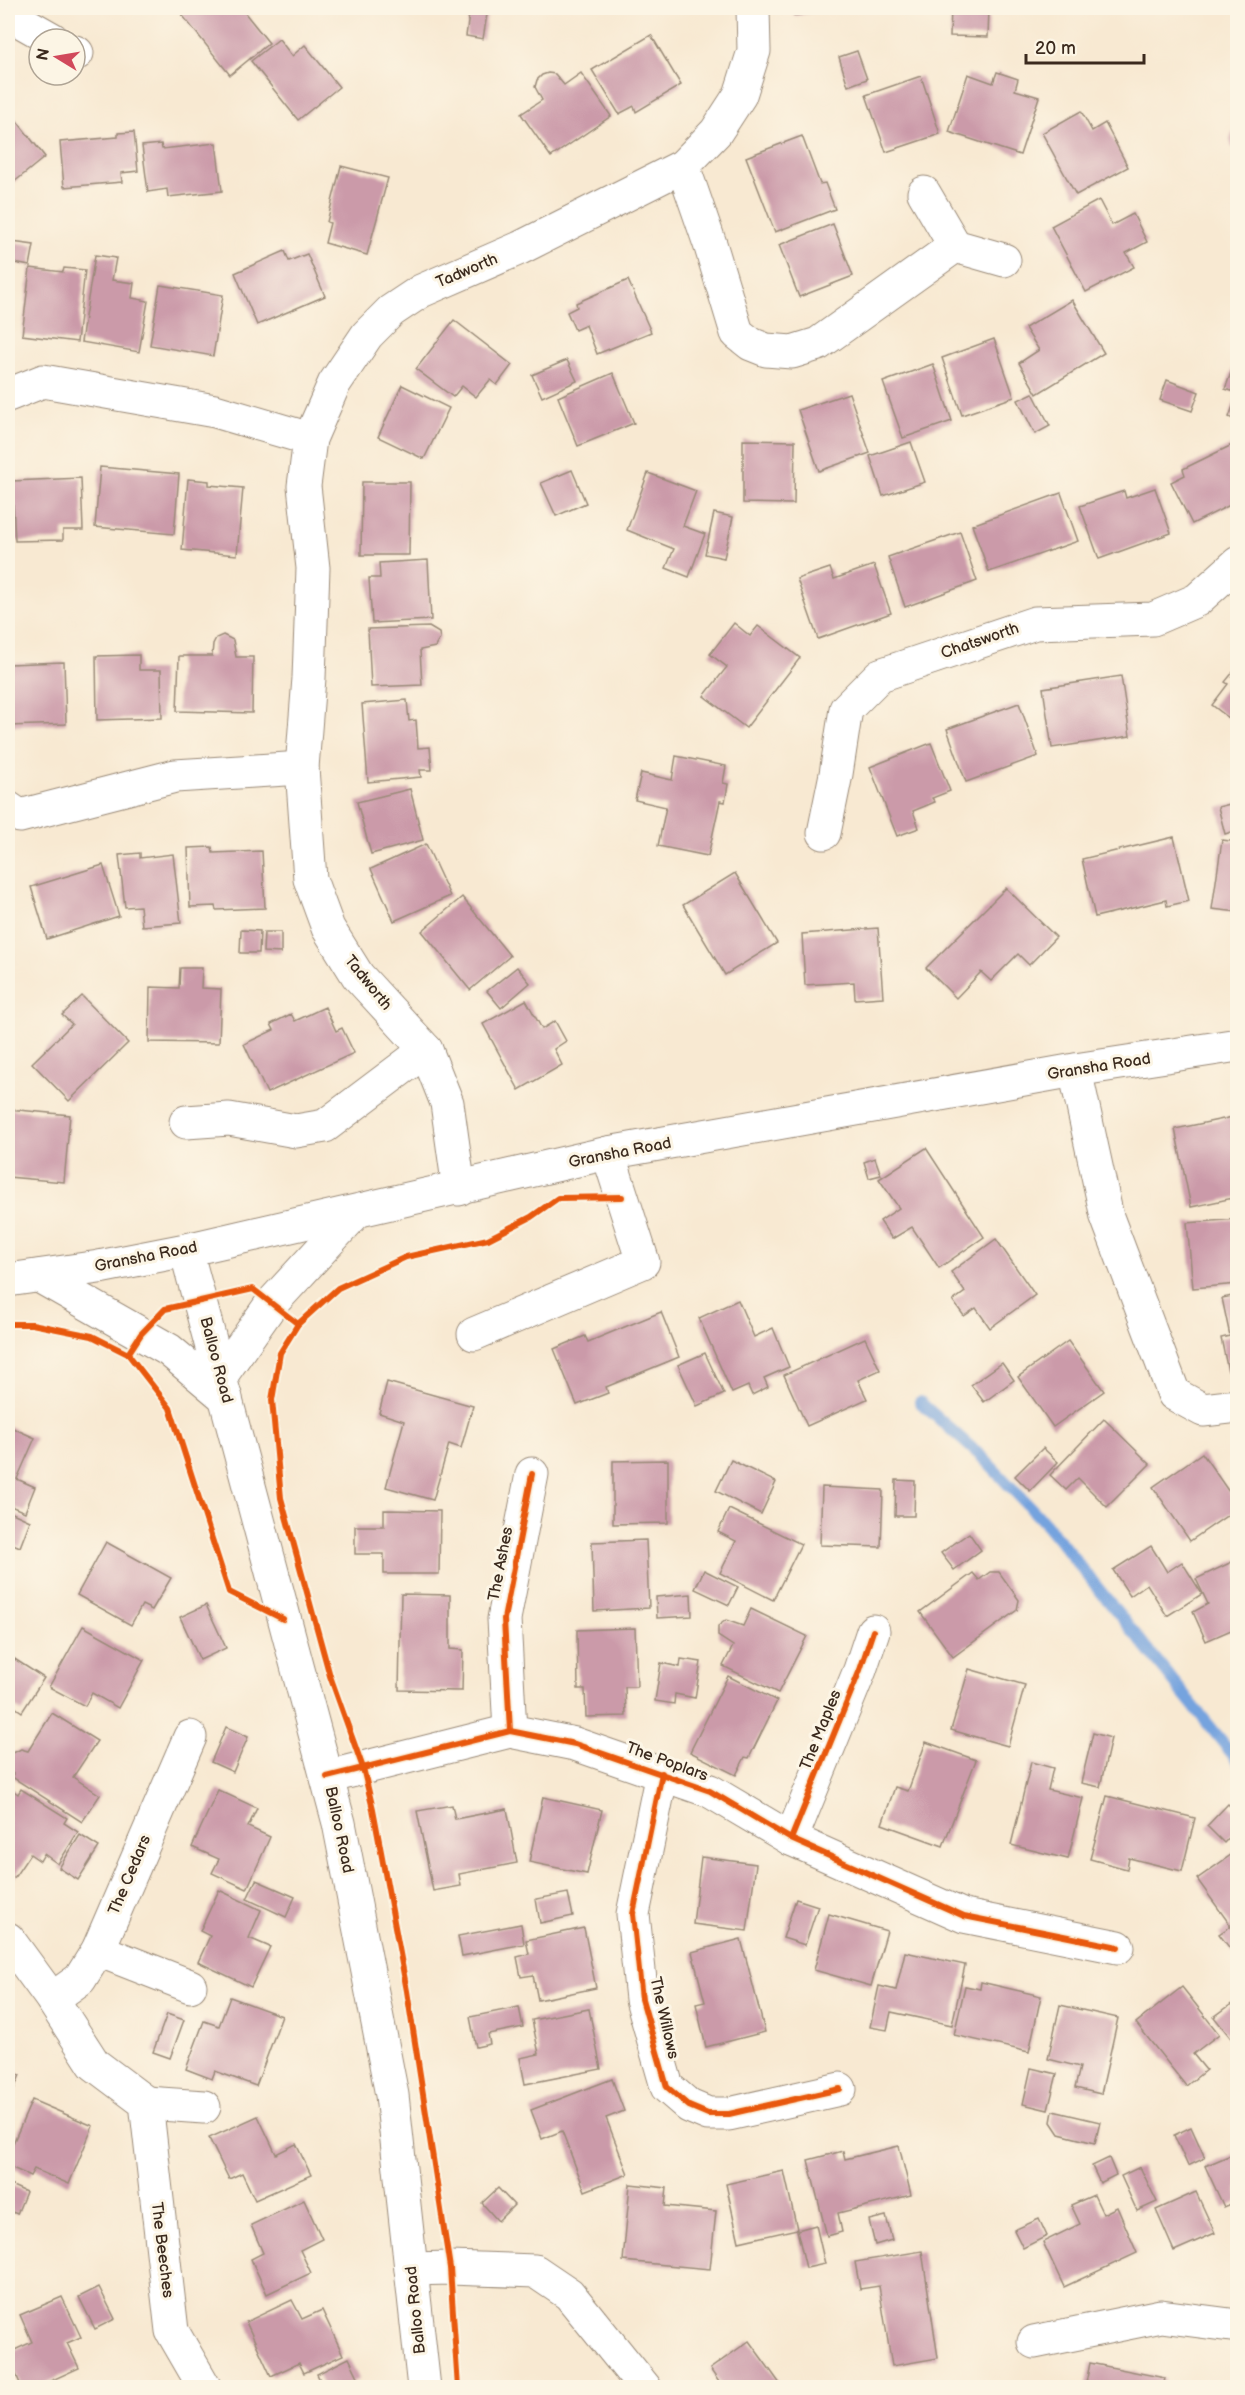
<svg xmlns="http://www.w3.org/2000/svg" width="1245" height="2395" font-family="'Balsamiq Sans',sans-serif">
<rect width="100%" height="100%" fill="#fcf5e5"/>
<filter id="ink" filterUnits="userSpaceOnUse"><feTurbulence type="fractalNoise" baseFrequency=".0167" numOctaves="2"/><feDisplacementMap in="SourceGraphic" scale="12" xChannelSelector="R" yChannelSelector="G"/><feConvolveMatrix kernelMatrix="1 2 1 2 8 2 1 2 1" color-interpolation-filters="sRGB"/></filter>
<filter id="wash" filterUnits="userSpaceOnUse"><feTurbulence type="fractalNoise" baseFrequency=".008" numOctaves="4" result="noise"/><feDisplacementMap in="SourceGraphic" scale="24" xChannelSelector="R" yChannelSelector="G"/><feGaussianBlur stdDeviation="1.35" result="paint"/><feColorMatrix in="noise" values="0 0 0 0 0 0 0 0 0 0 0 0 0 0 0 0 0 1.4 0 .05"/><feComposite in="paint" operator="in"/></filter>
<g filter="url(#wash)">
<rect width="100%" height="100%" fill="#f8e9d2"/>
<g fill="none" stroke-linecap="round" stroke-linejoin="round">
<polyline stroke="#75a3de" stroke-width="12" points="920,1402 983,1458 1046,1524 1238,1761"/>
</g>
<g id="blocks">
<g fill="#cb9aa9">
<polygon points="183,8 241,8 269,43 230,75 179,11"/>
<polygon points="470,8 488,8 483,39 466,36"/>
<polygon points="792,8 830,8 830,9 794,16"/>
<polygon points="951,8 989,8 988,37 950,36"/>
<polygon points="651,35 681,85 636,112 634,106 619,114 592,70"/>
<polygon points="279,39 292,56 305,45 339,87 298,120 251,61"/>
<polygon points="857,51 867,79 848,86 839,57"/>
<polygon points="997,72 1018,79 1015,90 1039,97 1020,155 949,132 968,74 993,83"/>
<polygon points="548,73 555,74 564,85 581,73 611,116 551,157 521,114 542,100 535,87 537,80 542,75"/>
<polygon points="921,76 940,134 886,152 866,95"/>
<polygon points="8,102 13,109 10,112 45,157 8,187"/>
<polygon points="1081,111 1092,131 1105,123 1128,167 1076,195 1042,133"/>
<polygon points="1238,127 1238,152 1232,147 1230,140 1232,133"/>
<polygon points="134,132 138,171 121,173 122,182 64,187 60,142 118,137 118,133"/>
<polygon points="802,136 820,184 825,183 835,209 775,232 746,157"/>
<polygon points="216,143 222,191 168,197 167,189 148,192 142,146 161,144 162,149"/>
<polygon points="341,166 388,178 367,255 325,243 330,223 327,222"/>
<polygon points="1099,200 1112,225 1133,214 1147,242 1126,253 1134,267 1086,292 1051,226"/>
<polygon points="833,224 853,276 799,297 779,245"/>
<polygon points="12,242 34,245 30,266 9,262"/>
<polygon points="285,251 289,261 307,254 325,296 257,325 235,273"/>
<polygon points="95,255 116,258 112,280 134,283 132,298 148,301 139,352 81,342"/>
<polygon points="30,268 63,272 64,268 85,270 77,342 22,335"/>
<polygon points="628,280 651,332 597,354 586,325 575,330 567,312 577,307 576,303"/>
<polygon points="160,285 223,295 213,356 150,345"/>
<polygon points="1072,300 1104,353 1037,394 1019,363 1039,350 1025,328"/>
<polygon points="454,320 512,365 497,385 490,380 476,397 462,386 453,397 416,369"/>
<polygon points="994,339 1014,397 962,415 942,358"/>
<polygon points="567,360 577,381 542,397 532,375"/>
<polygon points="1235,362 1238,363 1238,393 1225,389"/>
<polygon points="933,364 952,421 903,438 883,382"/>
<polygon points="613,373 634,423 578,446 558,397"/>
<polygon points="1167,380 1199,392 1192,411 1160,400"/>
<polygon points="402,385 449,408 424,459 378,437"/>
<polygon points="849,393 870,453 819,471 798,410"/>
<polygon points="1033,393 1050,426 1035,434 1018,400"/>
<polygon points="1238,393 1238,421 1229,417"/>
<polygon points="743,440 795,441 794,504 743,503"/>
<polygon points="911,442 925,482 883,496 870,456"/>
<polygon points="1238,442 1238,501 1192,524 1171,482 1185,475 1183,469"/>
<polygon points="100,467 179,474 174,534 95,527"/>
<polygon points="572,470 586,503 556,516 541,483"/>
<polygon points="648,473 696,491 683,526 705,534 689,577 666,568 674,549 627,530"/>
<polygon points="81,478 83,530 63,530 63,540 15,541 12,481"/>
<polygon points="188,479 209,481 209,485 243,488 237,555 182,550"/>
<polygon points="362,482 410,482 409,555 361,555"/>
<polygon points="1155,488 1171,533 1099,559 1080,506 1124,491 1126,498"/>
<polygon points="1061,493 1078,541 989,572 972,525"/>
<polygon points="714,513 733,517 724,558 705,554"/>
<polygon points="960,532 977,581 905,607 888,557"/>
<polygon points="428,560 431,620 372,623 369,578 380,578 379,563"/>
<polygon points="874,565 891,613 818,639 797,579 830,568 834,579"/>
<polygon points="734,623 750,636 758,626 800,658 746,728 704,696 727,667 710,654"/>
<polygon points="429,627 439,633 440,638 435,647 420,650 422,685 371,687 368,629"/>
<polygon points="223,635 233,640 236,657 253,657 252,713 177,711 179,656 212,656 213,644 216,638"/>
<polygon points="139,655 139,670 161,670 162,718 97,720 96,656"/>
<polygon points="64,662 66,724 8,726 8,664"/>
<polygon points="1238,666 1238,725 1212,705 1228,684 1225,682"/>
<polygon points="1121,676 1130,736 1052,748 1043,688"/>
<polygon points="407,700 409,721 416,720 418,748 430,747 432,770 420,770 421,777 368,782 362,704"/>
<polygon points="1019,703 1038,756 966,782 947,729"/>
<polygon points="931,743 950,791 932,798 935,802 913,811 919,828 897,836 870,767"/>
<polygon points="676,756 726,766 723,783 728,784 725,802 720,801 708,856 658,846 666,807 635,800 641,773 672,780"/>
<polygon points="410,789 423,840 371,854 357,802"/>
<polygon points="1238,802 1238,830 1225,834 1218,807"/>
<polygon points="1174,837 1189,901 1167,906 1166,900 1095,917 1082,859"/>
<polygon points="1222,840 1238,842 1238,912 1212,909"/>
<polygon points="426,844 450,896 394,921 371,869"/>
<polygon points="212,847 213,853 262,851 265,908 216,910 215,906 190,907 188,848"/>
<polygon points="140,853 140,858 173,854 181,923 142,926 140,906 125,907 119,855"/>
<polygon points="103,865 119,916 47,939 31,887"/>
<polygon points="735,873 777,943 725,975 683,905"/>
<polygon points="1006,888 1056,937 1029,965 1018,954 991,981 981,972 956,998 926,968"/>
<polygon points="462,897 510,956 470,990 422,931"/>
<polygon points="878,928 883,997 855,999 854,982 805,985 802,934"/>
<polygon points="241,930 260,931 259,953 240,953"/>
<polygon points="264,932 281,932 281,953 263,952"/>
<polygon points="517,967 530,983 501,1008 487,991"/>
<polygon points="180,968 202,968 201,988 221,989 219,1043 149,1042 150,987 179,988"/>
<polygon points="82,996 128,1043 69,1101 32,1063 72,1024 62,1015"/>
<polygon points="526,1000 542,1029 555,1021 566,1041 554,1049 562,1065 519,1090 483,1024"/>
<polygon points="325,1007 336,1031 342,1028 354,1053 267,1093 244,1044 274,1030 271,1024 291,1014 295,1021"/>
<polygon points="8,1109 70,1115 64,1182 8,1177"/>
<polygon points="1233,1117 1234,1125 1238,1124 1238,1197 1191,1207 1175,1129"/>
<polygon points="926,1148 984,1237 939,1268 912,1227 892,1239 880,1221 899,1208 879,1179"/>
<polygon points="875,1158 881,1175 869,1178 864,1162"/>
<polygon points="1238,1219 1238,1284 1193,1288 1187,1223"/>
<polygon points="996,1239 1035,1295 990,1328 976,1308 964,1316 953,1301 965,1292 951,1272"/>
<polygon points="1238,1295 1238,1369 1228,1371 1221,1338 1230,1336 1222,1298"/>
<polygon points="738,1300 754,1337 773,1328 789,1367 764,1378 768,1387 752,1395 748,1386 732,1393 699,1318"/>
<polygon points="661,1312 679,1357 606,1387 608,1393 577,1405 554,1349 585,1336 588,1342"/>
<polygon points="865,1338 880,1370 858,1380 867,1399 807,1426 784,1375"/>
<polygon points="1068,1341 1104,1391 1053,1427 1018,1377"/>
<polygon points="705,1353 724,1394 697,1406 678,1365"/>
<polygon points="1002,1363 1014,1380 984,1402 971,1385"/>
<polygon points="387,1382 473,1406 461,1448 449,1444 433,1500 386,1487 404,1421 379,1413"/>
<polygon points="1104,1419 1150,1464 1107,1507 1078,1478 1066,1490 1050,1475"/>
<polygon points="8,1426 35,1438 17,1479 35,1487 25,1512 8,1505"/>
<polygon points="1043,1448 1058,1462 1030,1491 1015,1476"/>
<polygon points="1202,1453 1238,1505 1238,1508 1190,1541 1153,1487"/>
<polygon points="668,1460 668,1523 613,1524 613,1461"/>
<polygon points="731,1460 776,1482 761,1514 716,1491"/>
<polygon points="896,1480 915,1481 914,1516 895,1516"/>
<polygon points="822,1487 883,1490 881,1547 820,1545"/>
<polygon points="729,1509 801,1544 773,1600 720,1573 736,1541 718,1532"/>
<polygon points="384,1510 440,1511 439,1574 384,1574 384,1554 355,1554 355,1526 384,1526"/>
<polygon points="8,1511 30,1521 20,1547 8,1542"/>
<polygon points="969,1533 981,1550 954,1570 941,1553"/>
<polygon points="646,1540 649,1608 594,1611 592,1542"/>
<polygon points="106,1542 171,1578 152,1610 142,1605 131,1625 77,1595"/>
<polygon points="1151,1546 1167,1572 1182,1562 1202,1594 1167,1616 1147,1584 1130,1596 1113,1570"/>
<polygon points="1238,1559 1238,1627 1206,1641 1193,1612 1208,1604 1196,1579"/>
<polygon points="704,1570 738,1587 729,1605 695,1589"/>
<polygon points="990,1572 999,1572 1019,1600 1017,1610 953,1657 920,1612 973,1573 979,1580"/>
<polygon points="401,1594 450,1595 450,1649 463,1650 462,1691 399,1690"/>
<polygon points="691,1594 692,1616 657,1618 656,1597"/>
<polygon points="206,1605 226,1648 200,1660 180,1617"/>
<polygon points="751,1609 807,1636 778,1693 723,1666 733,1646 718,1636 718,1626 726,1620 743,1626"/>
<polygon points="83,1626 144,1660 118,1708 92,1693 85,1706 49,1687"/>
<polygon points="635,1628 637,1687 625,1687 626,1716 586,1717 585,1689 578,1689 577,1630"/>
<polygon points="13,1658 44,1678 22,1712 8,1702 8,1667"/>
<polygon points="681,1659 701,1662 695,1698 675,1694 674,1704 655,1701 661,1663 680,1667"/>
<polygon points="969,1669 1025,1685 1008,1746 951,1730"/>
<polygon points="728,1676 777,1701 749,1758 745,1757 736,1775 690,1752"/>
<polygon points="52,1713 97,1741 73,1777 100,1795 82,1822 12,1777 13,1774 9,1769 9,1755 21,1749 28,1751"/>
<polygon points="226,1727 248,1737 233,1772 211,1762"/>
<polygon points="1093,1733 1111,1738 1100,1787 1081,1783"/>
<polygon points="926,1742 976,1760 943,1846 882,1824 895,1787 908,1791"/>
<polygon points="1031,1762 1053,1768 1048,1790 1083,1798 1068,1859 1011,1845"/>
<polygon points="8,1787 18,1794 21,1789 67,1818 64,1823 78,1832 58,1864 44,1854 40,1861 30,1854 14,1878 8,1873"/>
<polygon points="218,1790 257,1808 248,1827 270,1837 247,1889 212,1873 219,1859 192,1847"/>
<polygon points="1107,1796 1195,1818 1182,1871 1129,1858 1127,1869 1090,1859"/>
<polygon points="543,1797 602,1810 587,1874 529,1862"/>
<polygon points="1228,1804 1238,1813 1238,1828 1224,1843 1207,1826"/>
<polygon points="452,1805 455,1819 507,1809 517,1863 459,1874 461,1886 433,1891 417,1811"/>
<polygon points="80,1835 99,1847 78,1880 59,1868"/>
<polygon points="1238,1850 1238,1959 1219,1934 1231,1926 1197,1879"/>
<polygon points="701,1857 756,1864 747,1931 693,1924"/>
<polygon points="256,1880 295,1897 286,1917 247,1899"/>
<polygon points="219,1890 261,1910 249,1938 270,1947 251,1987 198,1962 210,1936 200,1931"/>
<polygon points="568,1893 573,1916 540,1923 536,1899"/>
<polygon points="796,1899 818,1906 805,1945 783,1938"/>
<polygon points="829,1914 887,1931 871,1986 814,1970"/>
<polygon points="521,1924 524,1944 462,1956 458,1936"/>
<polygon points="584,1928 596,1988 538,2000 533,1975 521,1977 517,1957 529,1954 526,1940"/>
<polygon points="741,1939 765,2032 706,2047 696,2004 705,2002 692,1952"/>
<polygon points="905,1952 965,1965 952,2025 891,2012 887,2030 870,2027 879,1986 896,1990"/>
<polygon points="981,1982 1041,1996 1029,2052 954,2035 965,1986 980,1989"/>
<polygon points="1182,1987 1219,2034 1193,2054 1206,2070 1186,2086 1136,2023"/>
<polygon points="230,1997 282,2016 256,2086 215,2071 212,2079 186,2069 204,2021 219,2026"/>
<polygon points="1233,2003 1238,2009 1238,2047 1214,2017"/>
<polygon points="1060,2005 1118,2018 1101,2094 1075,2088 1080,2067 1048,2059"/>
<polygon points="519,2007 523,2027 488,2034 490,2044 476,2047 470,2017"/>
<polygon points="589,2009 601,2069 525,2084 520,2058 539,2054 532,2020"/>
<polygon points="167,2014 184,2020 170,2058 153,2052"/>
<polygon points="1031,2068 1057,2074 1048,2110 1023,2104"/>
<polygon points="8,2070 20,2075 8,2104"/>
<polygon points="612,2079 624,2111 606,2118 628,2174 585,2191 562,2131 542,2139 531,2110"/>
<polygon points="32,2100 93,2126 69,2184 34,2169 30,2176 8,2166 8,2155"/>
<polygon points="1053,2111 1100,2122 1095,2143 1059,2134 1051,2122"/>
<polygon points="258,2116 276,2154 296,2144 311,2175 255,2200 242,2173 229,2179 209,2138"/>
<polygon points="1191,2127 1205,2158 1188,2166 1174,2135"/>
<polygon points="899,2146 911,2195 838,2213 842,2232 827,2236 808,2160 843,2151 845,2159"/>
<polygon points="1238,2152 1238,2201 1224,2207 1205,2166"/>
<polygon points="1109,2158 1116,2175 1100,2183 1092,2166"/>
<polygon points="1140,2167 1157,2202 1137,2211 1121,2176"/>
<polygon points="784,2171 797,2229 739,2242 726,2184"/>
<polygon points="8,2184 26,2192 17,2214 8,2210"/>
<polygon points="630,2184 667,2188 665,2206 716,2211 710,2269 623,2261"/>
<polygon points="498,2188 514,2205 498,2221 482,2203"/>
<polygon points="1196,2192 1215,2233 1174,2251 1156,2210"/>
<polygon points="1094,2195 1103,2214 1117,2207 1137,2253 1064,2287 1043,2242 1080,2224 1071,2205"/>
<polygon points="304,2200 322,2239 300,2250 311,2273 267,2294 251,2259 263,2253 251,2225"/>
<polygon points="886,2216 892,2240 875,2245 869,2220"/>
<polygon points="1039,2219 1047,2236 1023,2248 1014,2230"/>
<polygon points="816,2225 825,2264 806,2268 797,2230"/>
<polygon points="922,2251 938,2358 892,2366 879,2286 860,2289 855,2262"/>
<polygon points="99,2287 115,2319 95,2329 79,2297"/>
<polygon points="62,2297 81,2337 67,2343 79,2368 35,2388 22,2388 8,2356 8,2353 32,2342 20,2315"/>
<polygon points="292,2300 302,2319 322,2310 343,2355 304,2373 299,2363 271,2376 246,2322"/>
<polygon points="749,2341 768,2367 783,2388 723,2388 710,2369"/>
<polygon points="349,2358 359,2379 339,2388 324,2388 317,2374"/>
<polygon points="1090,2363 1165,2378 1163,2388 1085,2388"/>
</g>
</g>
</g>
<g filter="url(#ink)">
<use href="#blocks" fill-opacity="0" stroke="#9a8a78" stroke-width="1.5"/>
<g fill="none" stroke-linecap="round" stroke-linejoin="round">
<defs>
<g id="minor">
<polyline points="8,14 52,39"/>
<polyline points="75,52 77,53"/>
<polyline points="683,166 711,247 737,333 751,344 766,350 792,352 818,344 955,246"/>
<polyline points="924,193 955,246 1004,260"/>
<polyline points="8,395 43,381 215,411 310,439"/>
<polyline points="8,808 20,816 175,776 302,768"/>
<polyline points="824,833 836,774 846,709 880,675 1035,623 1153,619 1197,600 1238,563"/>
<polyline points="1075,1070 1107,1217 1174,1394 1203,1410 1238,1406"/>
<polyline points="186,1122 229,1119 296,1131 325,1126 426,1050"/>
<polyline points="459,1189 447,1103 426,1050 358,976 328,928 310,879 302,768 309,678 313,568 304,486 310,439 334,384 367,335 391,311 421,291 520,248 683,166 716,132 740,95 754,51 753,8"/>
<polyline points="186,1250 339,1823 392,2095 424,2388"/>
<polyline points="39,1276 169,1350 226,1398"/>
<polyline points="8,1280 99,1267 186,1250 608,1153 1075,1070 1238,1045"/>
<polyline points="474,1334 643,1262 608,1153"/>
<polyline points="220,1377 272,1303 356,1212"/>
<polyline points="510,1731 504,1619 532,1474"/>
<polyline points="662,1773 633,1914 642,1999 667,2087 689,2106 708,2114 729,2114 840,2089"/>
<polyline points="327,1777 510,1731 575,1744 710,1791 791,1839 964,1916 1118,1947"/>
<polyline points="791,1839 860,1670 873,1631"/>
<polyline points="8,1939 52,1999 94,2064 146,2103 172,2331 205,2388"/>
<polyline points="98,1950 190,1986"/>
<polyline points="52,1999 80,1979 98,1950 190,1737"/>
<polyline points="146,2103 204,2107"/>
<polyline points="411,2269 450,2268 535,2271 569,2294 645,2388"/>
<polyline points="1034,2342 1161,2316 1238,2326"/>
</g>
</defs>
<use href="#minor" stroke="#9a8a78" stroke-width="35"/>
<use href="#minor" stroke="#fff" stroke-width="33"/>
<defs>
<g id="cycleway">
<polyline points="8,1324 32,1324 92,1336 128,1354 170,1408 229,1592 283,1619"/>
<polyline points="128,1354 141,1334 165,1309 253,1289 298,1324"/>
<polyline points="510,1731 504,1619 532,1474"/>
<polyline points="662,1773 633,1914 642,1999 667,2087 689,2106 708,2114 729,2114 840,2089"/>
<polyline points="327,1777 510,1731 575,1744 710,1791 791,1839 964,1916 1118,1947"/>
<polyline points="791,1839 860,1670 873,1631"/>
<polyline points="458,2388 450,2268 407,1991 373,1809 363,1768 330,1676 281,1498 272,1400 280,1353 298,1324 338,1288 406,1257 488,1239 531,1217 558,1198 622,1197"/>
</g>
</defs>
<use href="#cycleway" stroke="#fcf5e5" stroke-width="10"/>
<use href="#cycleway" stroke="#e8590c" stroke-width="6"/>
</g>
</g>
<g text-anchor="middle" dominant-baseline="central" stroke-width="6" stroke-linejoin="round" paint-order="stroke">
<g font-size="16" fill="#3b2a1e" stroke="#fcf5e5">
<text transform="translate(467 271) rotate(-23)">Tadworth</text>
<text transform="translate(980 641) rotate(-19)">Chatsworth</text>
<text transform="translate(368 983) rotate(51)">Tadworth</text>
<text transform="translate(1099 1067) rotate(-9)">Gransha Road</text>
<text transform="translate(620 1153) rotate(-11)">Gransha Road</text>
<text transform="translate(146 1257) rotate(-11)">Gransha Road</text>
<text transform="translate(216 1360) rotate(75)">Balloo Road</text>
<text transform="translate(501 1564) rotate(-79)">The Ashes</text>
<text transform="translate(821 1730) rotate(-68)">The Maples</text>
<text transform="translate(667 1762) rotate(20)">The Poplars</text>
<text transform="translate(339 1830) rotate(78)">Balloo Road</text>
<text transform="translate(130 1875) rotate(-67)">The Cedars</text>
<text transform="translate(664 2018) rotate(77)">The Willows</text>
<text transform="translate(162 2250) rotate(83)">The Beeches</text>
<text transform="translate(416 2310) rotate(-96)">Balloo Road</text>
</g>
</g>
<rect width="1245" height="2395" fill="none" stroke="#fcf5e5" stroke-width="30"/>
<g transform="translate(57 57) rotate(281)"><circle r="28" fill="#fcf5e5" stroke="#afa495" stroke-width="1.5"/>
<path d="M0-4.5L10 22L0 15L-10 22Z" fill="#d1495b"/>
<text y="-9" font-size="16" font-weight="bold" text-anchor="middle" fill="#3b2a1e">N</text>
</g>
<path d="M1026 54v9h118v-9" fill="none" stroke="#3b2a1e" stroke-width="3"/>
<text x="1035" y="54" font-size="18" fill="#3b2a1e" stroke="#fcf5e5" stroke-width="4.5" paint-order="stroke">20 m</text>
</svg>
